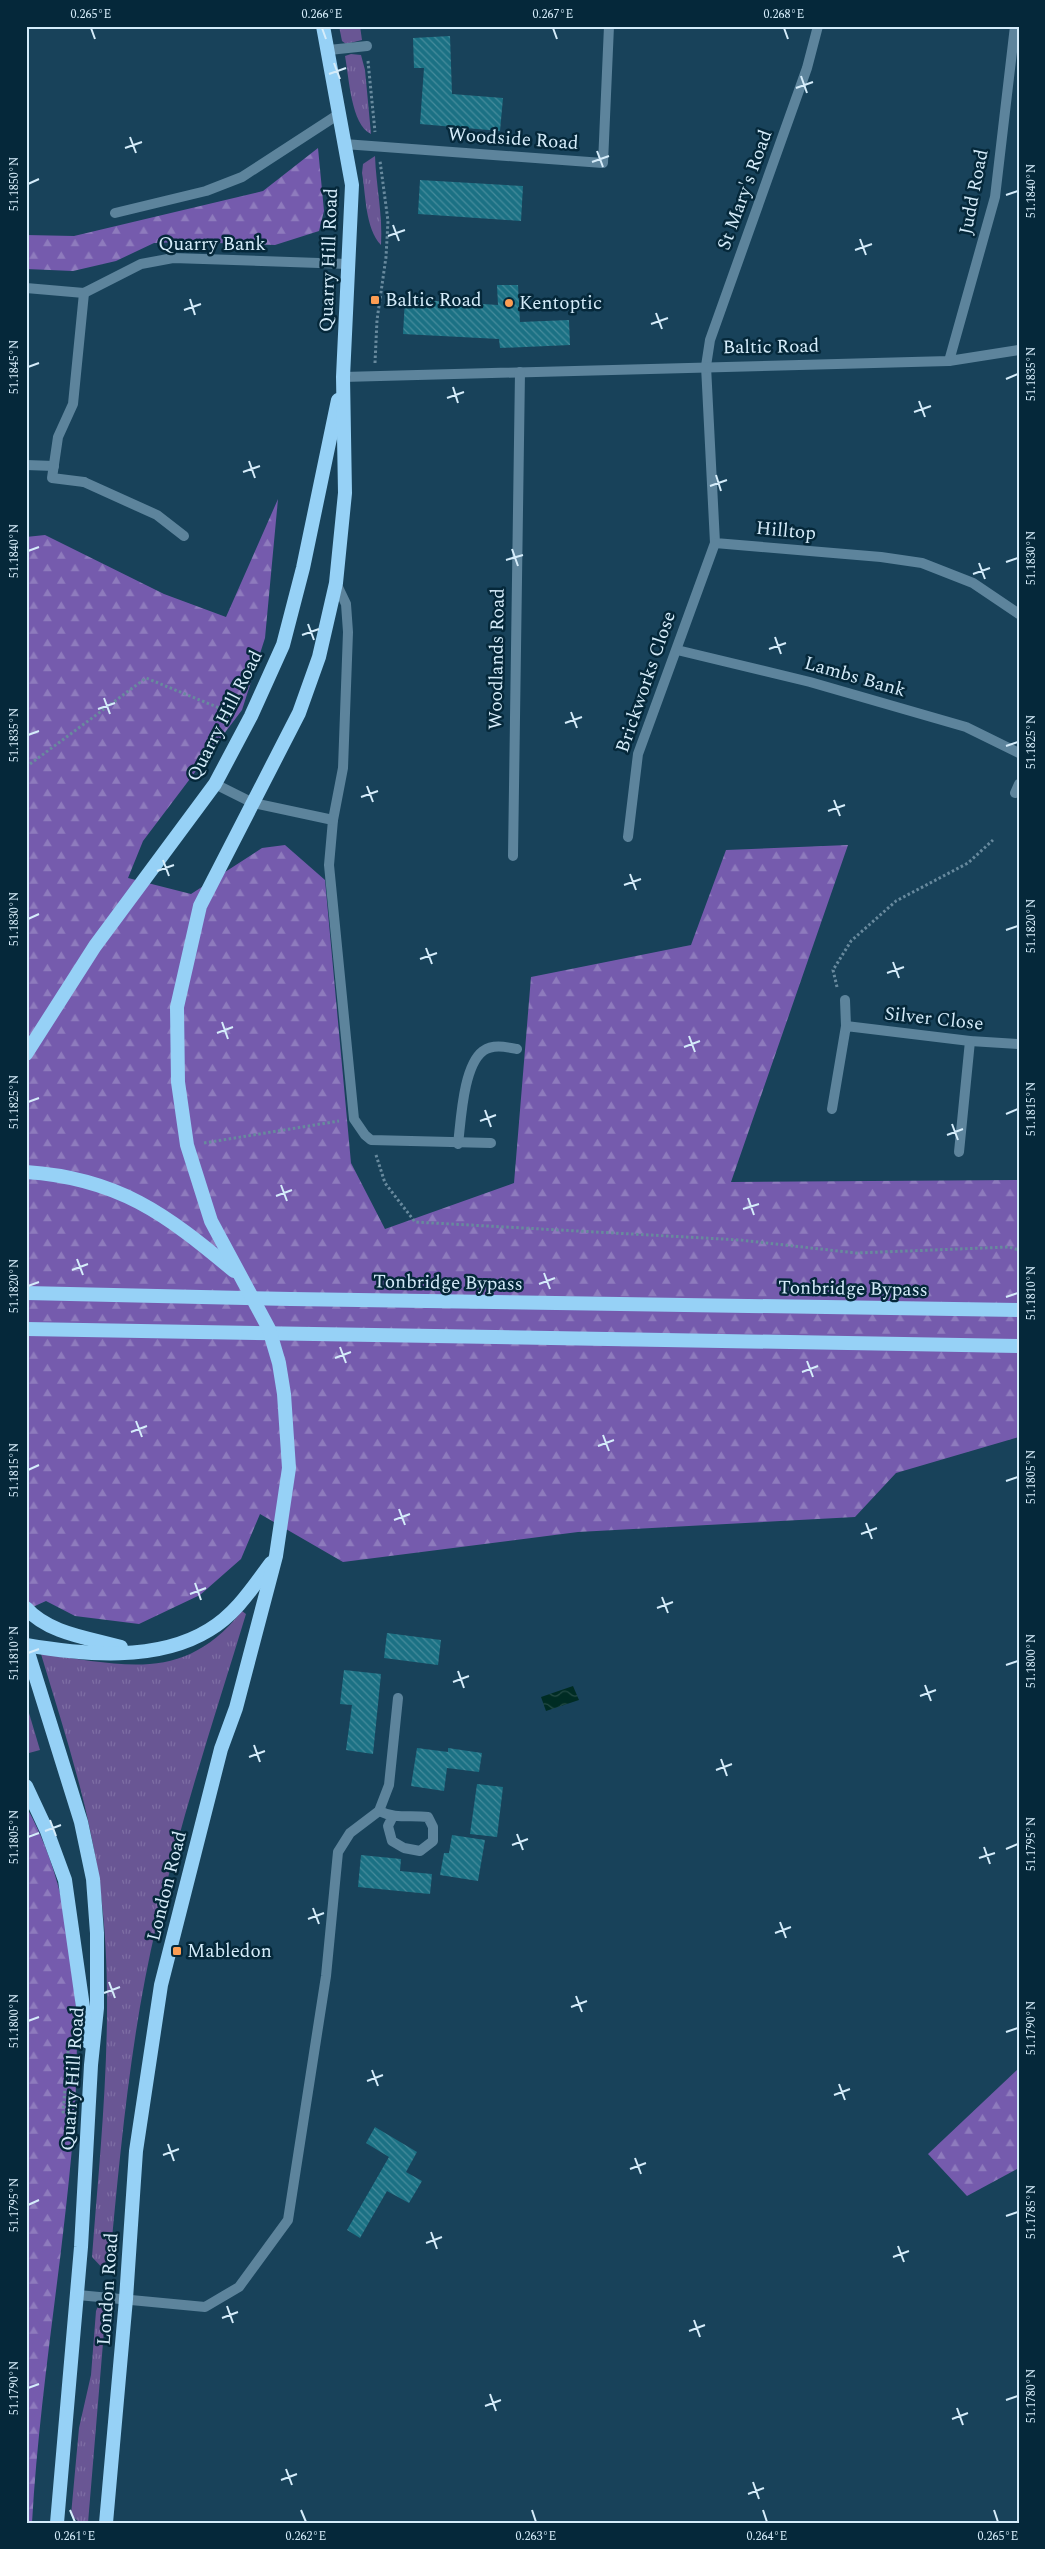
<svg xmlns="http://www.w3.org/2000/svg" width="1045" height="2549" font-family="Spectral,serif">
<defs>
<pattern id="grass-tufts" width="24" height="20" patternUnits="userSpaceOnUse" patternTransform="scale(1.25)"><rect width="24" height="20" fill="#695694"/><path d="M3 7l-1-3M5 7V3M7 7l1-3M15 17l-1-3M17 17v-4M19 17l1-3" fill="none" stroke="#7e6ea4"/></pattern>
<pattern id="forest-firs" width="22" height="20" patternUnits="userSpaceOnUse" patternTransform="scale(1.25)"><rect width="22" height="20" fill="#755bad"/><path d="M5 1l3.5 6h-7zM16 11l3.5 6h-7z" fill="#8e7bbd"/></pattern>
<pattern id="water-waves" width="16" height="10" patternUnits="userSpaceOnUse" patternTransform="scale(1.25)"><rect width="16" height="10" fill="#002c24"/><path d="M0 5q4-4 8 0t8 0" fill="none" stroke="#244b45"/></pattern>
<pattern id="building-back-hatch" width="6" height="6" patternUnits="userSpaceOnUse" patternTransform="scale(1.25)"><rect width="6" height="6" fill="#1b7184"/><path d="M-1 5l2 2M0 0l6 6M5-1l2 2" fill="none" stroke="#468c9c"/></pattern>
</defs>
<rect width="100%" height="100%" fill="#18425a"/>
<g fill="url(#grass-tufts)">
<polygon points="339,26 360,26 362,40 346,44 342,41"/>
<path d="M351,54L361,55L365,70L371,134C351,125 349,77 345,56Z"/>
<path d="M375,156C376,186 383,215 381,245C365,228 366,195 362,173L363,164Z"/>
<path d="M242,1611L246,1614C215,1716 181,1818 157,1923C130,2037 120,2154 109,2271L107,2273L92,2257C101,2139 116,2005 100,1888C90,1808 64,1731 41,1654C123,1664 183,1685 242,1611Z"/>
<polygon points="26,1703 40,1750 29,1753 26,1749"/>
<polygon points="107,2295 88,2523 80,2523 71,2515 79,2428 91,2375 96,2311 101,2298"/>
</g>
<g fill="url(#forest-firs)">
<polygon points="318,148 324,211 319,231 275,245 186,242 154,243 116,261 73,271 26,269 26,235 74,236 263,191"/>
<polygon points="278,499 265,638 242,710 143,841 128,878 191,894 262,848 285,845 325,880 351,1163 385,1229 514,1183 531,977 691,945 726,850 848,845 731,1182 1019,1180 1019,1437 896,1473 855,1517 578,1532 343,1562 260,1514 241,1559 200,1595 139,1624 75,1616 46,1601 26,1610 26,537 45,535 164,594 226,617"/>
<path d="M26,1806C99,1937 77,2116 60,2259C49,2347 37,2435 32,2523H26Z"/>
<polygon points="1019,2068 1019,2168 967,2196 928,2154"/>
</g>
<polygon fill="url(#water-waves)" points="573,1686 579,1700 546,1711 541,1697"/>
<g fill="url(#building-back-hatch)">
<polygon points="450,36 452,94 503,98 500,131 420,124 424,68 414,68 413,38"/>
<polygon points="420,180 523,186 521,221 418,214"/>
<polygon points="497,285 518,285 520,322 569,320 570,345 500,348 499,339 403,334 405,299 498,305"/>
<polygon points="387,1633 441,1640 438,1665 384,1658"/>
<polygon points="344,1670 381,1674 373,1754 346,1750 352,1705 340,1704"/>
<polygon points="417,1748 448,1752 448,1748 482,1753 479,1772 447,1768 444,1791 411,1786"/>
<polygon points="477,1784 503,1787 497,1837 470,1834"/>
<polygon points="452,1835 485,1840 478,1881 440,1875 444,1853 449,1853"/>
<polygon points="361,1855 401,1859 400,1871 432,1874 430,1894 358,1887"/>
<polygon points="375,2127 417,2152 406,2172 422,2181 409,2203 387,2191 360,2238 347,2230 389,2157 366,2143"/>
</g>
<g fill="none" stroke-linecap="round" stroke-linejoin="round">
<g stroke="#688a9e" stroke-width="3" stroke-dasharray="2.5 2.5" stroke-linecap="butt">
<polyline points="368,61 375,132"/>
<polyline points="375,363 377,320 386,257 388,221 380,161"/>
<polyline points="26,767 146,678 234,714"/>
<polyline points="837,987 833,970 851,941 896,901 968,863 993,840"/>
<polyline points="204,1143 339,1121"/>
<polyline points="376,1155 385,1183 415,1222 740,1240 856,1253 1009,1247 1019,1250"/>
<polyline points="69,2041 63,2112 72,2113"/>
</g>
<g stroke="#5d849c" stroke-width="10">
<polyline points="329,50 367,46"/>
<polyline points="26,465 54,466"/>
<polyline points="84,482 157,515 184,536"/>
<path d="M458,1144C461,1121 463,1066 483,1051C493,1044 506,1047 517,1049"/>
<path d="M379,1811C395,1819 410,1815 428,1817L433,1827V1841L420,1851L404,1848L392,1841L388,1826L392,1818"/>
<polyline points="78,2295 205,2307 239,2287 288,2220 326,1976 338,1852 350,1833 379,1811 389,1785 398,1698"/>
</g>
<g stroke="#5d849c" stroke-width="10">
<polyline points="818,26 807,68 710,340 706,366 715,543 881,557 922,563 973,583 1019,614"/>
<polyline points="344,144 603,163 609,26"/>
<polyline points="115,213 206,191 242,177 339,114"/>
<polyline points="26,288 84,293 141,264 173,258 348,264"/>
<polyline points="84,293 73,404 58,437 52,478 84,482"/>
<polyline points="949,361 995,197 1015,26"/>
<polyline points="343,377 949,361 1019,350"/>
<polyline points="336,583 346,604 348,632 343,768 333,820 329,865 354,1119 365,1135 371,1140 491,1143"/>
<polyline points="677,650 810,682 966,727 1019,753"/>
<polyline points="215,784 253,803 333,820"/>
<polyline points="1015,793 1019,784"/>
<polyline points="628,837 638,754 715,543"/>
<polyline points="513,856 520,372"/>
<polyline points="845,1000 846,1026"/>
<polyline points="832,1109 846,1026 970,1041 1019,1044"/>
<polyline points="959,1152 970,1041"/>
</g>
<g stroke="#96d1f6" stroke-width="14">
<polyline points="26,1054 95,946 215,784 251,716 283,645 303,568 338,400"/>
<path d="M26,1172C118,1178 166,1214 234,1271"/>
<polyline points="26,1293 291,1299 1019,1310"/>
<polyline points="26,1329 1019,1346"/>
<path d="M26,1608C49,1634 90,1638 121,1647"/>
<path d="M26,1645C84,1655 157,1662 209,1630C236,1614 253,1587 271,1563"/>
<polyline points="26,1646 81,1822 93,1879 97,1933 97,2008 91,2065 81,2247 57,2523"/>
<polyline points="26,1786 47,1831 65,1880 88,2042"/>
<polyline points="106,2523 126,2299 136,2151 161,1985 221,1749 236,1708 276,1556 289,1468 284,1394 279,1363 269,1329 211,1221 187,1145 178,1082 177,1007 200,906 299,713 319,657 336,583 345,493 343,377 352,185 323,26"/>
</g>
</g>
<path fill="none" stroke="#d5ecfa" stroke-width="2" d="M91,28L95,39M322,28L326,39M553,28L557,39M784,28L788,39M334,63L340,79M329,74L346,68M801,76L807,93M796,88L813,82M130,137L136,153M125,148L142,142M597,151L603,167M592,162L609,156M28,184L39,179M1006,195L1018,191M393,225L399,241M388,236L405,230M860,239L866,255M855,250L872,244M190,299L195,315M184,310L201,304M656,313L662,329M651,324L668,318M28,367L39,363M1006,379L1018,374M453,387L458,403M447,398L464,392M919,401L925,417M914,412L931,406M249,461L255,478M243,472L260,466M716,475L721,491M710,486L727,480M512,549L518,566M28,551L39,547M506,560L523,555M1006,562L1018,558M979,563L985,579M973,574L990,568M308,624L314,640M302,635L319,629M775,637L781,654M769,649L786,643M104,698L110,714M98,709L115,703M571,712L577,728M565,723L582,717M28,735L39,731M1006,746L1018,742M367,786L373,802M361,797L378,791M834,800L840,816M828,811L845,805M163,860L169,876M157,871L174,865M630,874L636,890M624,885L641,879M28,919L39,914M1006,930L1018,926M426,948L432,964M420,959L437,953M893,962L899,978M887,973L904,967M222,1022L228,1039M217,1033L233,1027M689,1036L695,1052M684,1047L700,1041M28,1102L39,1098M485,1110L491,1127M1006,1114L1018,1109M480,1121L496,1115M952,1124L958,1140M947,1135L963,1129M281,1185L287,1201M276,1196L292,1190M748,1198L754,1215M743,1209L759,1204M77,1259L83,1275M72,1270L88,1264M544,1273L550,1289M539,1284L555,1278M28,1286L39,1282M1006,1297L1018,1293M340,1347L346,1363M335,1358L351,1352M807,1361L813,1377M802,1372L818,1366M136,1421L142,1437M131,1432L147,1426M603,1435L609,1451M598,1446L614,1440M28,1470L39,1465M1006,1481L1018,1477M399,1509L405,1525M394,1520L410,1514M866,1523L872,1539M861,1534L877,1528M195,1583L201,1600M190,1594L206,1588M662,1597L668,1613M657,1608L673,1602M28,1653L39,1649M1006,1665L1018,1661M458,1671L464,1688M453,1682L469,1676M925,1685L931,1701M920,1696L936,1690M254,1745L260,1762M249,1757L265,1751M721,1759L727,1776M716,1770L732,1764M50,1820L56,1836M45,1831L61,1825M517,1834L523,1850M28,1837L39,1833M512,1845L528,1839M984,1847L990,1864M1006,1849L1018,1844M979,1858L995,1853M313,1908L319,1924M308,1919L324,1913M780,1922L786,1938M775,1933L791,1927M109,1982L115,1998M104,1993L120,1987M576,1996L582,2012M571,2007L587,2001M28,2021L39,2017M1006,2032L1018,2028M372,2070L378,2086M367,2081L383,2075M839,2084L845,2100M834,2095L850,2089M168,2144L174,2161M163,2155L179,2149M635,2158L641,2174M630,2169L646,2163M28,2205L39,2200M1006,2216L1018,2212M431,2232L437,2249M426,2243L442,2237M898,2246L904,2262M893,2257L909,2251M227,2306L233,2323M222,2318L238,2312M694,2320L700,2337M689,2331L705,2325M28,2388L39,2384M490,2394L496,2411M1006,2400L1018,2396M485,2406L501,2400M957,2408L963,2425M952,2419L968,2413M286,2469L292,2485M281,2480L297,2474M753,2482L759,2499M748,2494L764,2488M70,2510L75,2522M301,2510L306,2522M532,2510L536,2522M763,2510L767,2522M994,2510L998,2522"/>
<g fill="#fc9d53" stroke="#05283a" stroke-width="2">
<rect x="370" y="295" width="10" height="10" rx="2.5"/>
<circle cx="509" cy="303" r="5"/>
<rect x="172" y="1946" width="10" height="10" rx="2.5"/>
</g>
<g text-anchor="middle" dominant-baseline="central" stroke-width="5" stroke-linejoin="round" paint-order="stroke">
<g font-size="19" fill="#d5ecfa" stroke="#05283a">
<text transform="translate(513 139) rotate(4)">Woodside Road</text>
<text transform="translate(745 190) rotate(-70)">St Mary's Road</text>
<text transform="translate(974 192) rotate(-79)">Judd Road</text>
<text x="212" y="244">Quarry Bank</text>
<text transform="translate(329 260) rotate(-88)">Quarry Hill Road</text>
<text transform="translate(771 347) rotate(-1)">Baltic Road</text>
<text transform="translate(786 531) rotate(5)">Hilltop</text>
<text transform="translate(497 659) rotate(-89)">Woodlands Road</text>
<text transform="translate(855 677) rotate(16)">Lambs Bank</text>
<text transform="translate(646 682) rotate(-71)">Brickworks Close</text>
<text transform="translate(225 716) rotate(-63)">Quarry Hill Road</text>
<text transform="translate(934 1019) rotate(6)">Silver Close</text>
<text transform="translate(448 1283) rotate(1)">Tonbridge Bypass</text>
<text transform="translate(853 1289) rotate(1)">Tonbridge Bypass</text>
<text transform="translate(167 1886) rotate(-76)">London Road</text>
<text transform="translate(73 2079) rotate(-86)">Quarry Hill Road</text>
<text transform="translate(108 2289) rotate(-86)">London Road</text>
</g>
<g font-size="19" fill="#d5ecfa" stroke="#05283a" text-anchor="start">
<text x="385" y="300">Baltic Road</text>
<text x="519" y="303">Kentoptic</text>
<text x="187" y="1951">Mabledon</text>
</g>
</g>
<rect width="1045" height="2549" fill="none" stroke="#05283a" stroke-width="55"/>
<rect x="28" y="28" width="990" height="2494" fill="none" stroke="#d5ecfa" stroke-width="2"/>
<g font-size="12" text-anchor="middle" fill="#d5ecfa">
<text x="91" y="18">0.265°E</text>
<text x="322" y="18">0.266°E</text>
<text x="553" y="18">0.267°E</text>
<text x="784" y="18">0.268°E</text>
<text transform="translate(14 184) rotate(-90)" y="4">51.1850°N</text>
<text transform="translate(1031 191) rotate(-90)" y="4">51.1840°N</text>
<text transform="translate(14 367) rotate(-90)" y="4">51.1845°N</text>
<text transform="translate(1031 374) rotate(-90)" y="4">51.1835°N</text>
<text transform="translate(14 551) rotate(-90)" y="4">51.1840°N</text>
<text transform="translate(1031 558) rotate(-90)" y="4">51.1830°N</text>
<text transform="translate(14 735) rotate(-90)" y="4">51.1835°N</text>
<text transform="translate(1031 742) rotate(-90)" y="4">51.1825°N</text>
<text transform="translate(14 919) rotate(-90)" y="4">51.1830°N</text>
<text transform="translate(1031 926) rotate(-90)" y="4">51.1820°N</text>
<text transform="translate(14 1102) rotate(-90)" y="4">51.1825°N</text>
<text transform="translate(1031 1109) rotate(-90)" y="4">51.1815°N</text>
<text transform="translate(14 1286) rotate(-90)" y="4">51.1820°N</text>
<text transform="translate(1031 1293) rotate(-90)" y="4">51.1810°N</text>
<text transform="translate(14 1470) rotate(-90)" y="4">51.1815°N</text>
<text transform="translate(1031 1477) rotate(-90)" y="4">51.1805°N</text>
<text transform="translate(14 1653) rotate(-90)" y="4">51.1810°N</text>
<text transform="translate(1031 1661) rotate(-90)" y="4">51.1800°N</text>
<text transform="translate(14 1837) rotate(-90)" y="4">51.1805°N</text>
<text transform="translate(1031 1844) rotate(-90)" y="4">51.1795°N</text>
<text transform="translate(14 2021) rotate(-90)" y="4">51.1800°N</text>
<text transform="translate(1031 2028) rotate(-90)" y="4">51.1790°N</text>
<text transform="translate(14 2205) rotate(-90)" y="4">51.1795°N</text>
<text transform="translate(1031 2212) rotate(-90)" y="4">51.1785°N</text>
<text transform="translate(14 2388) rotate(-90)" y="4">51.1790°N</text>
<text transform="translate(1031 2396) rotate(-90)" y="4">51.1780°N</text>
<text x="75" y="2540">0.261°E</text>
<text x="306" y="2540">0.262°E</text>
<text x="536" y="2540">0.263°E</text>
<text x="767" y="2540">0.264°E</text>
<text x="998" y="2540">0.265°E</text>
</g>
</svg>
